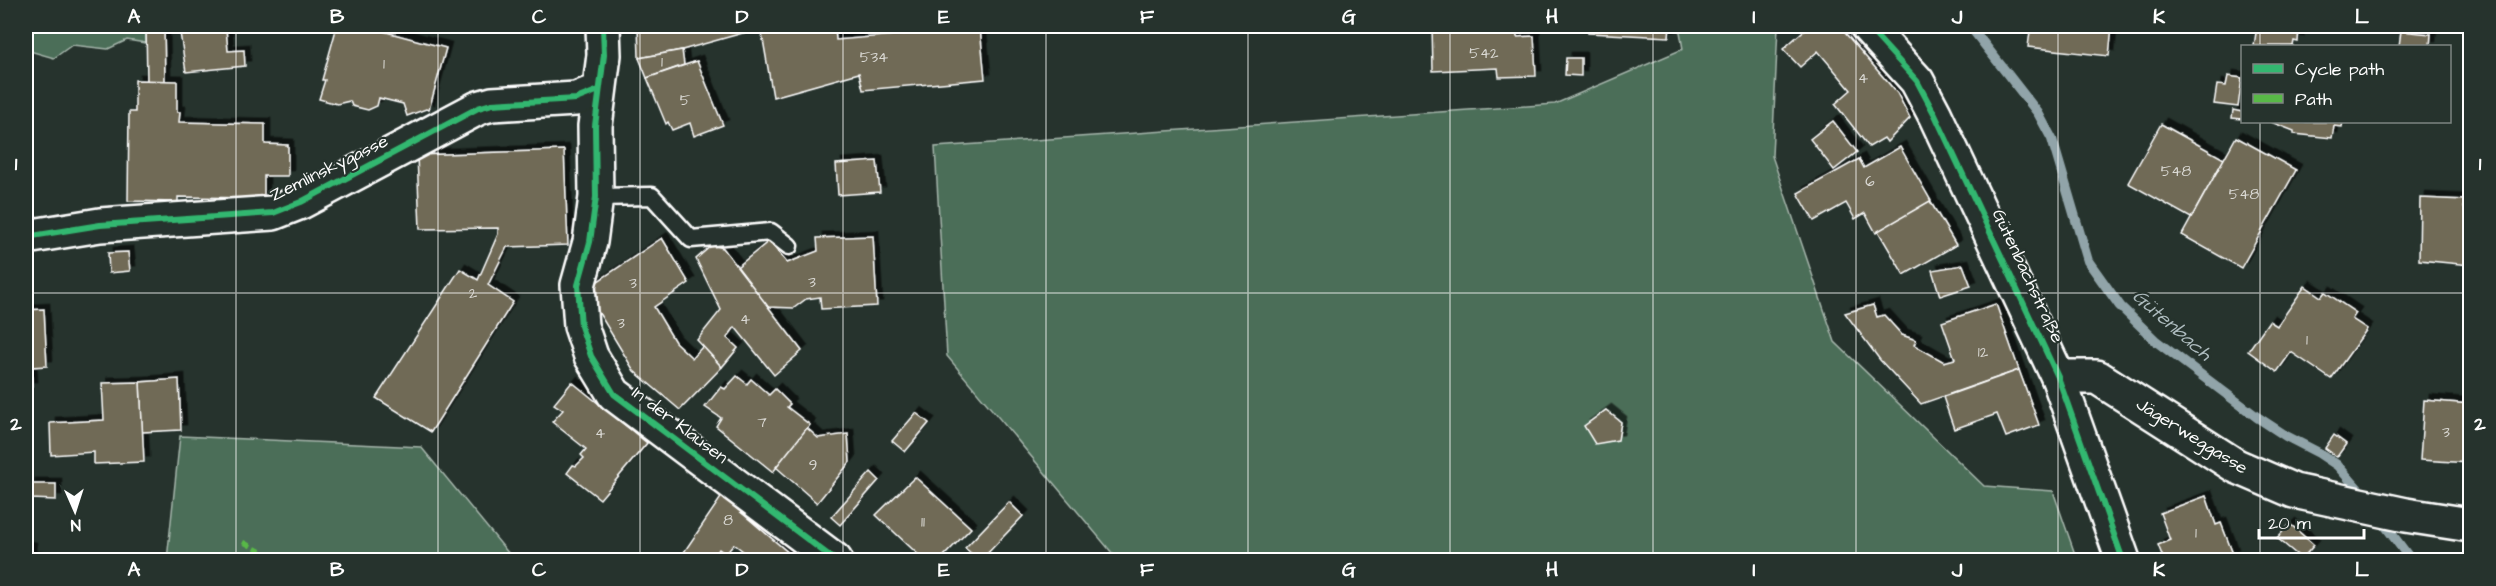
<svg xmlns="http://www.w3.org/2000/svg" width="2496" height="586" font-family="'Architects Daughter',sans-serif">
<defs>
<filter id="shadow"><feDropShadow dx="5.5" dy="-5.5" stdDeviation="0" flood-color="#0009"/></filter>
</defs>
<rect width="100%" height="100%" fill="#26332d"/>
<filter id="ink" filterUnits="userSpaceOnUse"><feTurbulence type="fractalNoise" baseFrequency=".0167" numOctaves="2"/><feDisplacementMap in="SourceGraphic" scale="12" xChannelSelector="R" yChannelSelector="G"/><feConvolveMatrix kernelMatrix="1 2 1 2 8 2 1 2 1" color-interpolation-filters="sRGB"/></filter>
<g filter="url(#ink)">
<g fill="#4c6e59" stroke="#a6b6ac" stroke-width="1.5">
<polygon points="26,26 146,26 146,43 127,40 108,49 72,45 54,58 26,50"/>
<polygon points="1679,26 1778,26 1772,156 1835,342 1984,486 2053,491 2077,560 1118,560 947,356 935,147 1555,104 1683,49"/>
<polygon points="180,436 421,447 514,560 167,560"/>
</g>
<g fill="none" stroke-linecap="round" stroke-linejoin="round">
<g stroke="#91a4a9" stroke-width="10">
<polyline points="1970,26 2038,113 2052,139 2088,261 2120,306 2156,341 2257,417 2286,436 2319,453 2337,465 2367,499"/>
<polyline points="2379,517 2411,560"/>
</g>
</g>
<g fill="#6f6a57" stroke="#fff" stroke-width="1.5" filter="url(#shadow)">
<polygon points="146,26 164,26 165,81 147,81"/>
<polygon points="179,26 226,29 228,51 244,50 245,66 186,72"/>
<polygon points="337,26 364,26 446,48 429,110 426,109 407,116 403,104 379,98 377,106 368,110 352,106 350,101 337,104 319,99 325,80 322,80"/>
<polygon points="638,26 741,26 743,33 682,50 639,58"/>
<polygon points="741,26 822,26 823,29 835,27 836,40 980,28 985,79 863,90 859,73 773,97 761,28 743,33"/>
<polygon points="1432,26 1516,26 1517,37 1534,36 1536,76 1499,77 1498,68 1433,71"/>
<polygon points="1588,26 1670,26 1669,37 1588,33"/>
<polygon points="1809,26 1839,26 1897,93 1910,118 1887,142 1884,138 1869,147 1835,104 1851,90 1818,51 1800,67 1783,49"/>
<polygon points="2018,26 2112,26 2109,56 2028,47 2030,31 2018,29"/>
<polygon points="2257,26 2299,26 2298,42 2294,41 2293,46 2254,46"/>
<polygon points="2401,31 2431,34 2430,46 2399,46"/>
<polygon points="682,50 684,65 647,78 639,58"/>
<polygon points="1566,58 1581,58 1581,76 1565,75"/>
<polygon points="697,61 723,125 694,136 690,123 672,130 668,122 666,124 647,78"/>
<polygon points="2228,76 2242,78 2238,107 2214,104 2217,85 2226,86"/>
<polygon points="135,80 177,81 177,112 180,112 179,122 265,124 265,144 288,145 288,176 264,176 264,198 178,197 178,202 128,201 129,112 135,112"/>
<polygon points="2233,110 2242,112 2242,119 2232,118"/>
<polygon points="1833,121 1857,152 1834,170 1810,139"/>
<polygon points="2271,122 2343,122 2342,127 2334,126 2332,138 2294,134 2294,131"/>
<polygon points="2161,124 2224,159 2191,218 2128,183"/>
<polygon points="2236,137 2296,170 2241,268 2182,235"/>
<polygon points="1900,147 1931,201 1876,233 1865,213 1855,219 1846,203 1814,221 1798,193 1859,159 1864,168"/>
<polygon points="564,150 568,245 507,247 488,285 513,302 431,432 376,398 460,269 478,280 498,234 498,228 420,229 417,155"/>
<polygon points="877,161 880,192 838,195 836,164"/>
<polygon points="2420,198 2465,200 2464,208 2470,209 2470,265 2419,260"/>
<polygon points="1930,201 1956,245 1904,275 1878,231"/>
<polygon points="873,236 877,306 821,309 820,297 806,299 794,308 768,307 737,267 769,241 787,263 818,251 817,238"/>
<polygon points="662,238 689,283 654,307 675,342 692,358 703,346 722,367 680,410 634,371 585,290"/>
<polygon points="712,245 723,248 802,351 774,375 735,327 727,338 738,348 722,367 697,340 721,310 696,259"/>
<polygon points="128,252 130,271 109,273 108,253"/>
<polygon points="1963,265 1971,286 1940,296 1932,270"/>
<polygon points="2305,286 2321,297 2325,292 2356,313 2352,319 2367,329 2331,379 2291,352 2277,372 2248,351 2269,321 2277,326"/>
<polygon points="1996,304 2019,370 1921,404 1880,360 1845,313 1873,305 1877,317 1884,315 1902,335 1916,340 1914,345 1944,362 1955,359 1942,322"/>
<polygon points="44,309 47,366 31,367 32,387 26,387 26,310"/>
<polygon points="2019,370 2039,425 2006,437 1997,414 1954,429 1943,397"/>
<polygon points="737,376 747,384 751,379 769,395 775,389 790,404 787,407 810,425 773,472 716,426 721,418 705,407 721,387 725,389"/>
<polygon points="179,379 181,430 142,432 140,382"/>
<polygon points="140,382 144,462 94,464 94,452 51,455 50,423 104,420 102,383"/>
<polygon points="572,382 647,443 600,499 567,473 573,465 576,466 584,458 581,455 586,449 552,422 563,410 554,404"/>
<polygon points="2424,400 2470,404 2470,463 2420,460"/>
<polygon points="1606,410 1621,422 1618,440 1595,444 1584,426"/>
<polygon points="916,413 929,423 905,452 892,441"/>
<polygon points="807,428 818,438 848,434 850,462 817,503 776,467"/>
<polygon points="2334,435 2346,444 2337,457 2325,448"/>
<polygon points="871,472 879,480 840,525 831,517"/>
<polygon points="915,477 971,528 940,560 924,560 876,515"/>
<polygon points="30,484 56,484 56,500 30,499"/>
<polygon points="722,496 797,560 734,560 743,551 734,544 726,554 719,549 712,560 691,560 682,555"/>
<polygon points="2206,496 2216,525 2221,523 2233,554 2215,560 2164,560 2158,545 2170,540 2160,513"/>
<polygon points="1009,502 1023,516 981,560 979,560 965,548"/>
<polygon points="2290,524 2314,545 2302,559 2277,538"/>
<polygon points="26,547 31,548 30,557 39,558 40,560 26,560"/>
</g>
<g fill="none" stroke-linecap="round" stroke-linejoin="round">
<defs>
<polyline id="service" points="596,197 652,196 691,239 771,232 789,246"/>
<g id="minor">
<polyline points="603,26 604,55 595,126 596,197 590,242 578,285 581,326 591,356 614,394 835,560"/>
<polyline points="1867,26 1917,81 1935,115 2058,377 2123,560"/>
<polyline points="26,237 100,225 273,213 301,202 478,108 492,104 576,99 599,90"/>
<polyline points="2058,377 2097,377 2236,466 2294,491 2406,515 2470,525"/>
</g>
</defs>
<use href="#service" stroke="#fff" stroke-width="21"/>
<use href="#minor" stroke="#fff" stroke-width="38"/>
<use href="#service" stroke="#26332d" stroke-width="16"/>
<use href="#minor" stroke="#26332d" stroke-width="33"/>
<polyline stroke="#58b947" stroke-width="4.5" stroke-dasharray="9 4.5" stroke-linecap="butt" points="243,542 260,551 267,560"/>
<defs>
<g id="cycleway">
<polyline points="603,26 604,55 595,126 596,197 590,242 578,285 581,326 591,356 614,394 835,560"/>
<polyline points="1867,26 1917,81 1935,115 2058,377 2123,560"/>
<polyline points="26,237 100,225 273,213 301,202 478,108 492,104 576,99 599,90"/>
</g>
</defs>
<use href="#cycleway" stroke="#26332d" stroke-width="10"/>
<use href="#cycleway" stroke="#33b770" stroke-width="6"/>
</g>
</g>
<path fill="none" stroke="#fff" stroke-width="1.5" stroke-opacity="0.55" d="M236,26V560M438,26V560M640,26V560M843,26V560M1046,26V560M1248,26V560M1450,26V560M1653,26V560M1856,26V560M2058,26V560M2260,26V46M2260,122V560M26,293H2470"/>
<g text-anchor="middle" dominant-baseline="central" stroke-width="4.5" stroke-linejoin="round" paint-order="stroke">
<g font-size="15" fill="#dbdad5">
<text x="1484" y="53">542</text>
<text x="874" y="57">534</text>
<text x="662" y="62">1</text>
<text x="384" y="64">1</text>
<text x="1863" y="78">4</text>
<text x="685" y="100">5</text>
<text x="2176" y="171">548</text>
<text x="1870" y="181">6</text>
<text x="2244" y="194">548</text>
<text x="812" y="282">3</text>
<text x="633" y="283">3</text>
<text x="473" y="293">2</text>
<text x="745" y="319">4</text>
<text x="621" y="323">3</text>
<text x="2307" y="340">1</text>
<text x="1983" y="352">12</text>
<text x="762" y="422">7</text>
<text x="2446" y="432">3</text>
<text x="600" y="433">4</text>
<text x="813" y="465">9</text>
<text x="728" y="520">8</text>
<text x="923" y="522">11</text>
<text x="2196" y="533">1</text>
</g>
<g font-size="18" fill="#fff" stroke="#26332d">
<text transform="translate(329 168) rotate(-26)">Zemlinskygasse</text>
<text transform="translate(2028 276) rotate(65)">Gütenbachstraße</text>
<text transform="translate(680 425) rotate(37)">In der Klausen</text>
<text transform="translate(2192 436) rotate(32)">Jägerweggasse</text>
</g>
<g font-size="20" font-style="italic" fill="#adbbbe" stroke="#26332d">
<text transform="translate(2172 325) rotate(41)">Gütenbach</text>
</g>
</g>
<rect width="2496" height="586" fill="none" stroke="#26332d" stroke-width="66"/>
<rect x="2241" y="45" width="210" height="78" fill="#26332d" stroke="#7d8581" stroke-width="1.5"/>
<rect x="2253" y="64" width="30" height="9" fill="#33b770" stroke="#7d8581" stroke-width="1.5"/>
<text x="2295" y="75" font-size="18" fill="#ffffff">Cycle path</text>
<rect x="2253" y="94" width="30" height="9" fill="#58b947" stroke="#7d8581" stroke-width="1.5"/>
<text x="2295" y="105" font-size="18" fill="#ffffff">Path</text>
<g transform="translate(75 511) rotate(177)" stroke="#26332d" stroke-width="4.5" paint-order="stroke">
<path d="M0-4.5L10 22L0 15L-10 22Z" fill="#ffffff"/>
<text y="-9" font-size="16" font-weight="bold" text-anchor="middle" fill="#ffffff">N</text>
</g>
<path d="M2259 529v9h105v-9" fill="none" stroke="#ffffff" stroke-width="3"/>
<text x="2268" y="529" font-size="18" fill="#ffffff" stroke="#26332d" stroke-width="4.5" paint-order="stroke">20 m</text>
<rect x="33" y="33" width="2430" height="520" fill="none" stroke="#fff" stroke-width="2"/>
<g font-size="20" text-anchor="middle" font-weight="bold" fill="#fff">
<text x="134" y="23">A</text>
<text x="337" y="23">B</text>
<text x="539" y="23">C</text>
<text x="742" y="23">D</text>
<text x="944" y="23">E</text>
<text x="1147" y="23">F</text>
<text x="1349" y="23">G</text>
<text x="1552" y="23">H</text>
<text x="1754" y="23">I</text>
<text x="1957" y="23">J</text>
<text x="2159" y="23">K</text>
<text x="2362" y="23">L</text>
<text x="16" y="170">1</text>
<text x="2480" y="170">1</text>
<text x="16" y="430">2</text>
<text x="2480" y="430">2</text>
<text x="134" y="576">A</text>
<text x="337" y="576">B</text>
<text x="539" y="576">C</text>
<text x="742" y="576">D</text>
<text x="944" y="576">E</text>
<text x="1147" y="576">F</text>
<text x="1349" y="576">G</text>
<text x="1552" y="576">H</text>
<text x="1754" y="576">I</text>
<text x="1957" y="576">J</text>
<text x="2159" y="576">K</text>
<text x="2362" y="576">L</text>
</g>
</svg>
